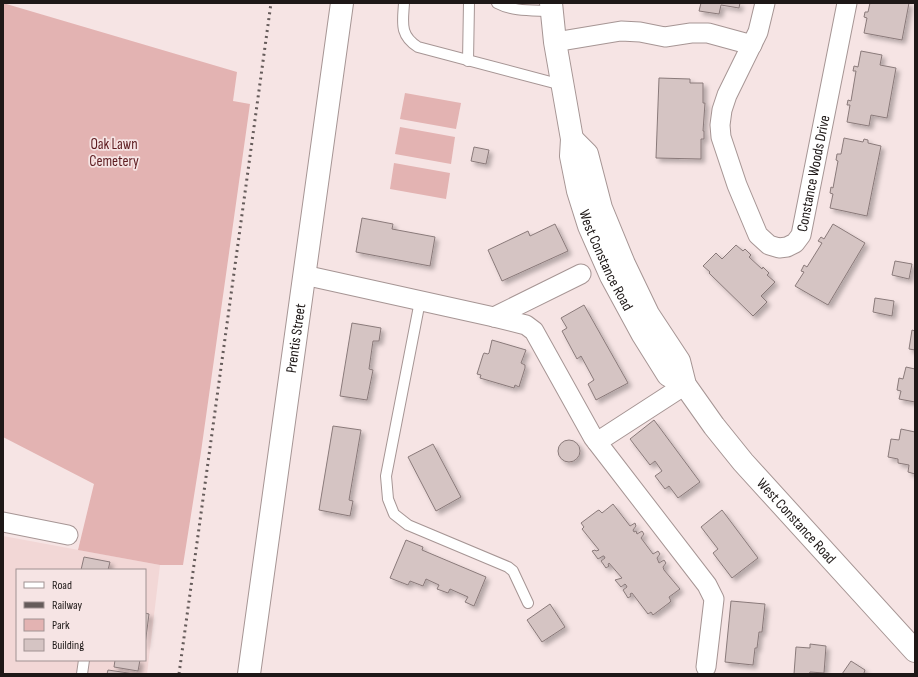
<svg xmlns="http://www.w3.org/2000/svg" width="918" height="677" font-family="'Sofia Sans Condensed',sans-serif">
<defs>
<filter id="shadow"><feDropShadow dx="3.5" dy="3.5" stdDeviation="2" flood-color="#0004"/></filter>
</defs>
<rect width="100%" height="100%" fill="#f6e4e4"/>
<path fill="#f2d7d6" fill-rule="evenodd" d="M3,536L160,565L147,674H3ZM17,570H145V660H17Z"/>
<g fill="#e3b3b2">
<polygon points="3,3 237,72 233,101 250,104 201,452 183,565 160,565 78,550 94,484 3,437"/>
<polygon points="405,93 461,103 456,129 400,119"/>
<polygon points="400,127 455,137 451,164 395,154"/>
<polygon points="394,163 450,173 446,199 390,189"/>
</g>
<g fill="#d5c4c3" stroke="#8a7a7a" filter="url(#shadow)">
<polygon points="701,3 740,3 739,8 721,5 719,14 699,11"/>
<polygon points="870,3 909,3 902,40 864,33 867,18 864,17 865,12 868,12"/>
<polygon points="861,51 882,55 880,65 896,68 887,118 871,115 869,126 847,122 850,105 847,105 848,100 851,101 856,71 853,71 854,66 858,67"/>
<polygon points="659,78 690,79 690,83 703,83 703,103 705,103 703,131 704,131 704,139 701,139 701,159 656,158"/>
<polygon points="844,138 863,142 864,139 868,140 868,143 881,146 867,216 830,208 833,194 830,193 831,187 833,188 838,161 836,160 837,154 841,154"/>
<polygon points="474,147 489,150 486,164 471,161"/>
<polygon points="362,218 393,224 392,229 435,237 430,266 356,252"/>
<polygon points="555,224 568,251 502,281 488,250 528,231 530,236"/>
<polygon points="833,224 865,243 828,305 795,286 804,272 801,271 804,265 807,267 822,243 818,241 821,237 824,239"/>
<polygon points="736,245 743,251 745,249 751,255 749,257 762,269 763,267 769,273 767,275 775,282 761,296 767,302 753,316 709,273 710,272 703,266 716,253 722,259"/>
<polygon points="895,261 912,264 909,279 892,275"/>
<polygon points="875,298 894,301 892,316 873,312"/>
<polygon points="584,305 628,383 596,400 588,384 594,380 581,356 577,359 562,331 567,328 561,318"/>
<polygon points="352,323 381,328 379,341 373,341 369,369 373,370 367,400 340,396"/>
<polygon points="912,330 915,331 915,350 909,349"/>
<polygon points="492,340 526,350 521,363 525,365 525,368 519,387 515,385 514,388 480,378 481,375 477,374 483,355 484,353 488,354 489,353"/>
<polygon points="906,367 915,369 915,402 899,399 901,391 897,390 899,378 903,379"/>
<polygon points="654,420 700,482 678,498 669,486 665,489 655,476 662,471 655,461 650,465 630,439"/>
<polygon points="333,426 361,430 349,500 353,501 350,516 319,510"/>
<polygon points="901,429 915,432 915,474 908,472 909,465 898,463 898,459 888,457 891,439 899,440"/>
<circle cx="569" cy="451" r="11"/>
<polygon points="433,444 461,497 436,511 408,457"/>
<polygon points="613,504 630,526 635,523 636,526 633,530 634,532 636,531 637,534 642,531 644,534 641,538 653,554 658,551 660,554 657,558 659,563 664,560 666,563 663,567 664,570 680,589 669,597 671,601 669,603 653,615 651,612 648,614 632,593 630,594 631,596 628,598 623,590 627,587 626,585 625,584 621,587 615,580 622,578 609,563 608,565 609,566 606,568 601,561 605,558 604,556 603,556 598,559 592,551 595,550 596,551 599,550 582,529 584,527 581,523 597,511 599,510 602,513"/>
<polygon points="722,510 758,558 732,578 713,553 718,549 701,527"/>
<polygon points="406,540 423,547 422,550 486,577 474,606 465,602 468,597 450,589 448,593 437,589 439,585 426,579 423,586 410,581 408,585 390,578"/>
<polygon points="84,557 110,562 108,570 81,570"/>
<polygon points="731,601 765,604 762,632 759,632 757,648 755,648 753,665 725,662"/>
<polygon points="550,604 565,627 542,642 527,620"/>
<polygon points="145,613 149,614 145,645"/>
<polygon points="810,644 826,646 824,673 810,672 809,674 794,674 796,647 810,648"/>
<polygon points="115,660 140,660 138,671 114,667"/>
<polygon points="851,661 865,670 864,673 865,674 842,674"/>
<polygon points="108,670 135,674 107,674"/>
</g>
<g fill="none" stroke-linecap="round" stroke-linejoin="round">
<defs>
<g id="service">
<path d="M404,3C403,22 399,35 418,47L562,85"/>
<path d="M497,3C514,12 533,10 551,11"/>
<polyline points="468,61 469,3"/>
<polyline points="420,301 386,476 388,499 394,514 408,525 508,567 513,571 528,603"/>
<polyline points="82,674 84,660"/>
</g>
<g id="minor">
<path id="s1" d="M765,3L758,32L727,95L722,110L720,125L721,137L737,185L758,235L769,245L779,248L787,247L795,243L801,235L847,3"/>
<polyline points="555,42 621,31 640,32 665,37 691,33 708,33 752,45"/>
<polyline points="304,275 494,317 526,325 534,331 593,437 707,585 714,599 706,667"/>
<polyline points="494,317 581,274"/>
<polyline points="597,442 685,385"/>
<polyline points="3,522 68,535"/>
</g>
<g id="tertiary">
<path id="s2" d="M249,674L342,3"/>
</g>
<g id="primary">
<path id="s3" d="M551,3L555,42L572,139L571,156L578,191L589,226L611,276L643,335L668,375L685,385"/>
<path id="s4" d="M572,139L587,154L601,208L624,264L648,314L679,361L685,385L714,426L743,462L915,651"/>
</g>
</defs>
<use href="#service" stroke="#a69594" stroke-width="12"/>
<use href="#minor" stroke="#a69594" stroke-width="21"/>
<use href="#tertiary" stroke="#a69594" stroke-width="24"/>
<use href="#primary" stroke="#a69594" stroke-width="24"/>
<use href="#service" stroke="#fff" stroke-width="10"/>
<use href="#minor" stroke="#fff" stroke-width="19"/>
<use href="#tertiary" stroke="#fff" stroke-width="22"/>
<use href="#primary" stroke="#fff" stroke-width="22"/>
<polyline stroke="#655b5a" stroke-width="3" stroke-dasharray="2 4" stroke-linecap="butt" points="179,674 271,3"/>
</g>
<g text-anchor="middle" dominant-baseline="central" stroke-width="3.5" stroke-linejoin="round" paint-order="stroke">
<g font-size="15" fill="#5d1c20" stroke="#f6e4e4">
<text x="114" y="144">Oak Lawn<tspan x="114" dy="17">Cemetery</tspan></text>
</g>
<g font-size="15" fill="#1e1817" stroke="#f6e4e4">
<text stroke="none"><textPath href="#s1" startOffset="363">Constance Woods Drive</textPath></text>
<text stroke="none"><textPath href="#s3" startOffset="265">West Constance Road</textPath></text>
<text stroke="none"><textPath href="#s2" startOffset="339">Prentis Street</textPath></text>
<text stroke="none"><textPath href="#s4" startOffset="450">West Constance Road</textPath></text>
</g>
</g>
<rect width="918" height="677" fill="none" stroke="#1e1817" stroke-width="8"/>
<rect x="16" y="569" width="130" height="92" fill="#f6e4e4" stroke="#a09292"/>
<rect x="24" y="582" width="20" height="6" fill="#ffffff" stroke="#a09292"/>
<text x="52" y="589" font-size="12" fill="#1e1817">Road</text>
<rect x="24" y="602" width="20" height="6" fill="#655b5a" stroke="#a09292"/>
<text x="52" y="609" font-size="12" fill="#1e1817">Railway</text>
<rect x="24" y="619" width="20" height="12" fill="#e3b3b2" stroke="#a09292"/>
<text x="52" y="629" font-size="12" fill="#1e1817">Park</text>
<rect x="24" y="639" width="20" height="12" fill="#d5c4c3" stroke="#a09292"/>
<text x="52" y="649" font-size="12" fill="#1e1817">Building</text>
</svg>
